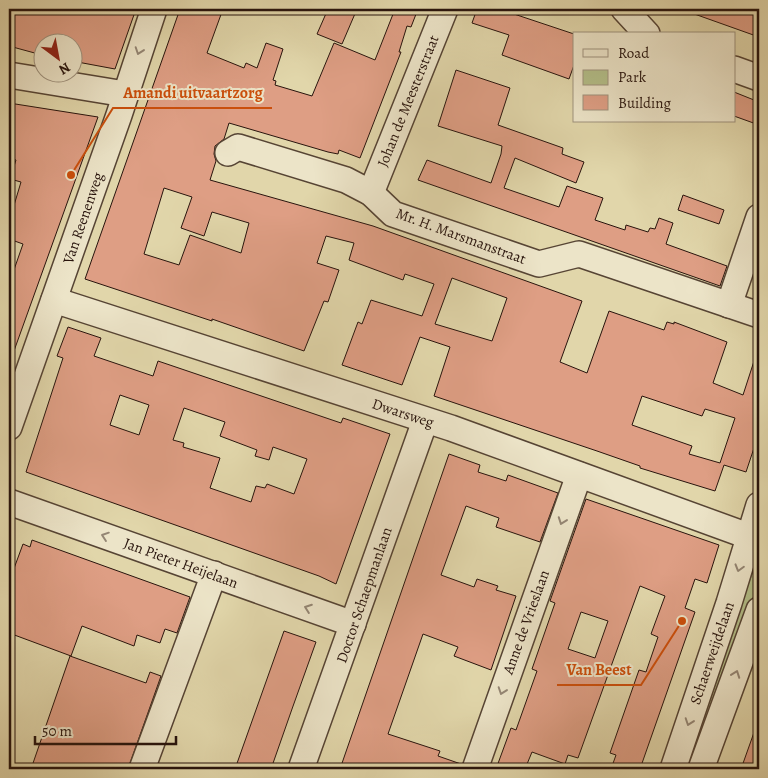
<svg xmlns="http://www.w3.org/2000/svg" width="768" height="778" font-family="Alegreya,serif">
<rect width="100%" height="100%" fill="#e1d6aa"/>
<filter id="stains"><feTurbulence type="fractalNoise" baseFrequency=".004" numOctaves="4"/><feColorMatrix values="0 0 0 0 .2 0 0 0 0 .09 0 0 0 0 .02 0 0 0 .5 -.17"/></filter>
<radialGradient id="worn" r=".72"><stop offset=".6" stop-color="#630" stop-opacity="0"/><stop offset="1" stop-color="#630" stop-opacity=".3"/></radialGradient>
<polygon fill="#b3be88" stroke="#6e694a" points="759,555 759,598 697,769 680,769"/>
<g fill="#de9e84" stroke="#28140d" fill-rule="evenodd">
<polygon points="9,9 136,9 115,69 72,61 72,42 42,42 42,55 9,46"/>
<path d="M180,9H223L207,53L244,68L246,63L257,68L266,43L283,49L273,80L276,81L275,85L312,96L334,43L375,60L395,9H418L411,27L407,26L399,52H401L360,158L339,150L338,154L328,152L229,123L224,139L215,146L214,154L216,161L210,180L373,226L582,301L560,362L587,373L609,311L664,330L667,322L674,324V322L727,342L713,383L743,395L756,355L759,356V433L746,472L724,465L715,491L640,468V466L597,451L434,396L450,347L420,337L402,385L342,365L358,322L362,324L371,300L422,316L434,284L405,274L403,280L349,260L354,243L326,236L317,263L339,270L328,302L324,301L304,351L212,319V321L85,279ZM164,188L192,197L181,228L204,236L212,212L249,223L241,253L190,235L179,265L144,254ZM452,278L507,298L492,341L435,324ZM642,396L702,416L705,409L735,418L720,463L689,454L692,446L632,425Z"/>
<polygon points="328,9 357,9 342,44 317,34"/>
<polygon points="477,9 499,9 574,34 574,65 569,79 502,55 509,35 472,23"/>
<polygon points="686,9 746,9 759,13 759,37 686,11"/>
<polygon points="456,70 510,88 498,125 563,148 562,154 584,162 576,183 515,158 504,188 559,207 567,186 603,198 595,220 625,230 626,225 648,232 650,228 655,229 659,218 673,223 666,244 727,266 720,286 418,180 427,160 491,183 501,154 502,146 438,126"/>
<polygon points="734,92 759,102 759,125 734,116"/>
<polygon points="9,103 98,117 10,362 9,284 23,244 9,239 9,222 21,182 10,179 16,160 9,158"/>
<polygon points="683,195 724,210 719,224 678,210"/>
<path d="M68,327L101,338L94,356L153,376L158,361L341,423L343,418L390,434L336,584L319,576L26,472L63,358L57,356ZM120,395L149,405L139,435L110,425ZM184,408L225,422L220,436L257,450L255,456L269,460L273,447L307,459L294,494L267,484L265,488L256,486L251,502L210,488L220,458L183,447L184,443L173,440Z"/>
<polygon points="449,454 480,465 478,472 506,481 508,475 558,493 540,542 496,527 499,518 466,506 441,575 474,587 477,579 498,586 496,590 516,596 491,670 454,656 458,647 423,634 388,734 440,751 438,756 461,764 461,769 340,769"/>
<path d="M586,499L719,545L707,583L695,579L685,608L695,612L640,769H611L616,755L610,753L639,670L646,672L658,637L651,634L665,596L640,586L578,758L568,755L565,764L532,752L525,769H496L511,728L516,730L537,671L532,669L555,603L550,601ZM581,612L608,621L595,658L568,649Z"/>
<polygon points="32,540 190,597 177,633 165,629 160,643 137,635 134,646 82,626 71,656 9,633 9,582 23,544 30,547"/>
<polygon points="284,631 316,642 292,709 271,769 235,769"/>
<polygon points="70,656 146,683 150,672 161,676 128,769 31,769"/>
<polygon points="757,724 759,724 759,769 741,769"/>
</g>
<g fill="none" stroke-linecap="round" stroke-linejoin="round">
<defs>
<g id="minor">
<polyline points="624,9 647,34"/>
<polyline points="734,69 759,78"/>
<polyline points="9,75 125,94"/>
<polyline points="228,153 238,147 346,180 371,193 393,214 539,264 579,254 759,315"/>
<polyline points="371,193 445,9"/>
<polyline points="54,300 451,428 759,540"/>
<polyline points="729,305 759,217"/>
<polyline points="9,427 119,115 154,9"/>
<polyline points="9,502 353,624"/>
<polyline points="142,769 214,574"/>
<polyline points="301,769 425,421"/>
<polyline points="475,769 579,475"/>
<polyline points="673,769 729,603 759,505"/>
<polyline points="701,769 759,610"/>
</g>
</defs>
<use href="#minor" stroke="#564434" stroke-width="28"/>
<use href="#minor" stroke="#ece4c8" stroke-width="25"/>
</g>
<defs><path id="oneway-chevron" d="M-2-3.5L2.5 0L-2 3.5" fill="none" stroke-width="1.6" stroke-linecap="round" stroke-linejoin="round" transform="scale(1.25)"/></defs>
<g stroke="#948674">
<use href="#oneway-chevron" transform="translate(139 51) rotate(109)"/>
<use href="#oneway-chevron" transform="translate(562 521) rotate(110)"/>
<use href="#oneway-chevron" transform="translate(105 536) rotate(-161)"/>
<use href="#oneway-chevron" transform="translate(739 568) rotate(106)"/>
<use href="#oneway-chevron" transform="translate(308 608) rotate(-160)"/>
<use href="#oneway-chevron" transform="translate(736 674) rotate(-70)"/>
<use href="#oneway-chevron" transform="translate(502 691) rotate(109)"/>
<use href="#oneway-chevron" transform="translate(689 722) rotate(109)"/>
</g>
<g text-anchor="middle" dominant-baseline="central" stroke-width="4" stroke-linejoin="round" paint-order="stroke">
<g font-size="15" fill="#28140d" stroke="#ece4c8">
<text transform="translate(408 101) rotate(-68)">Johan de Meesterstraat</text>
<text transform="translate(83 218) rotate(-71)">Van Reenenweg</text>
<text transform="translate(461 236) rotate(20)">Mr. H. Marsmanstraat</text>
<text transform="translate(403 413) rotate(18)">Dwarsweg</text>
<text transform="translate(181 563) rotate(20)">Jan Pieter Heijelaan</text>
<text transform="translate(364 595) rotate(-71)">Doctor Schaepmanlaan</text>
<text transform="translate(526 622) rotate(-70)">Anne de Vrieslaan</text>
<text transform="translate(712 653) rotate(-71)">Schaerweijdelaan</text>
</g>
</g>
<path fill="none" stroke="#cb4f0c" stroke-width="2" d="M71 175L113 108H272M682 621L641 685H557"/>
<g fill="#cb4f0c" stroke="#ece4c8" stroke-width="2">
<circle cx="71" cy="175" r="5"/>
<circle cx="682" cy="621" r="5"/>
</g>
<g font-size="16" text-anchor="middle" font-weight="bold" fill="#cb4f0c" stroke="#ece4c8" stroke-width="4" stroke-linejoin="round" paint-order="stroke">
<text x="193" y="98">Amandi uitvaartzorg</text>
<text x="599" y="675">Van Beest</text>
</g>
<rect width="768" height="778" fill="none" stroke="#e1d6aa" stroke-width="30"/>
<rect x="10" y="10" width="748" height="758" fill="none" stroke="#28140d" stroke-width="2.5"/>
<rect x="15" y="15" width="738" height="748" fill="none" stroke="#28140d"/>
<rect x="573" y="32" width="162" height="90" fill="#ece4c8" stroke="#9e917d"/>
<rect x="583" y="49" width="25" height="8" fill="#ece4c8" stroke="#9e917d"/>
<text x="618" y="58" font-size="15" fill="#28140d">Road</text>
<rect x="583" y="70" width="25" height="15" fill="#b3be88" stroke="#9e917d"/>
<text x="618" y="82" font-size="15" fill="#28140d">Park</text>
<rect x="583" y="95" width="25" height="15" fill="#de9e84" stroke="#9e917d"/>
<text x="618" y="108" font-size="15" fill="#28140d">Building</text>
<g transform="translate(58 58) rotate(148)"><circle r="24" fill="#ece4c8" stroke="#9e917d"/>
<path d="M0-4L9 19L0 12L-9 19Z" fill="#8f2418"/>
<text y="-8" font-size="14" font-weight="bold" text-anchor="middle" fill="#28140d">N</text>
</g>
<path d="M35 736v8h141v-8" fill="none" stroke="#28140d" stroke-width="2.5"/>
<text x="42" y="736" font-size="15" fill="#28140d" stroke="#ece4c8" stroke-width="4" paint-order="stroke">50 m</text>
<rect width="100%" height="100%" filter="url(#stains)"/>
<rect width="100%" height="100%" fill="url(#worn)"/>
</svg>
